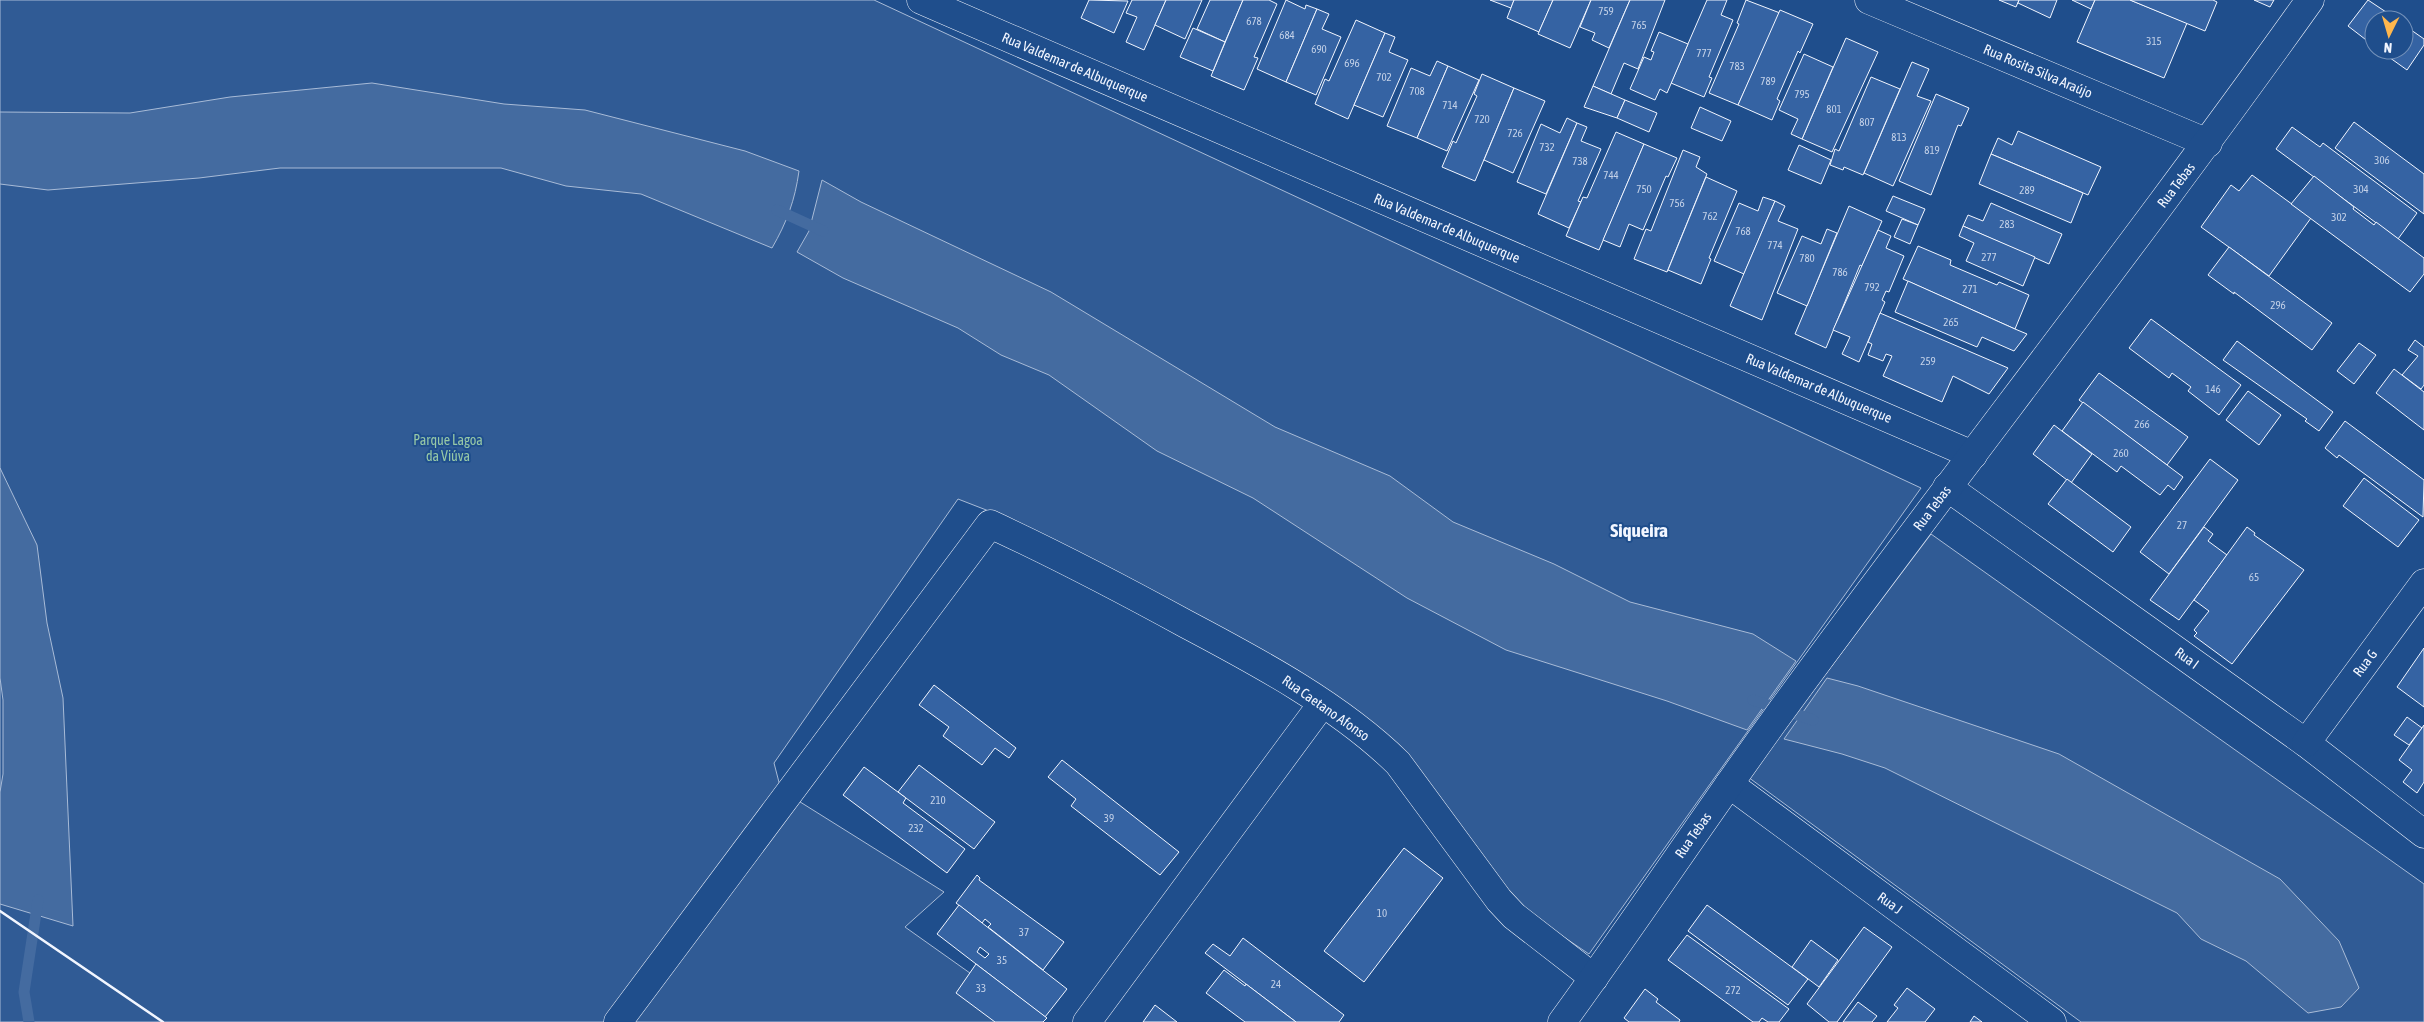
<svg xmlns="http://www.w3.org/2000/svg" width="2424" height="1022" font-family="'Asap Condensed',sans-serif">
<rect width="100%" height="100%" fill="#1f4e8c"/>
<g fill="#305b95" stroke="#a8bbd7">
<polygon points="0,0 874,0 1921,488 1589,954 1513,903 1406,765 1012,520 958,499 774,763 781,790 944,892 905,927 1039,1022 0,1022"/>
<polygon points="1931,534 2424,884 2424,1022 2081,1022 1748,777"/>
</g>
<g fill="#446ba0" stroke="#a8bbd7">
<path d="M372,83L504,104L585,110L745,151L799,171C795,200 787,222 772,248L641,194L566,186L501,168H280L199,178L48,190L0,184V112L130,113L230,97Z"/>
<polygon points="822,180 861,202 1051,292 1275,427 1390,476 1453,522 1554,564 1630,602 1753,634 1796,661 1747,730 1667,701 1506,650 1407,598 1253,498 1157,451 1049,375 1001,355 958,328 843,278 797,252 809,231"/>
<polygon points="0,468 37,545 47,623 63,698 73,926 0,904 0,792 3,774 3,700 0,678"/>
<polygon points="1827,678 1858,686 2059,754 2280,879 2339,941 2359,988 2341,1007 2308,1013 2246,961 2201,939 2177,913 1885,768 1842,754 1784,739"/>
</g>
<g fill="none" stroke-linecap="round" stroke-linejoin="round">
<g stroke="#446ba0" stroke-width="11">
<polyline points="777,210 823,231"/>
<polyline points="1753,700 1813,720"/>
<polyline points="29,1022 24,992 38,900"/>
</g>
</g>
<g fill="#3563a3" stroke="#f2f6ff" fill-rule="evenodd">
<polygon points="1089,0 1128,1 1114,33 1081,18"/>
<polygon points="1132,0 1166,0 1144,50 1126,42 1137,17 1126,13"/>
<polygon points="1166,0 1202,0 1185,39 1155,25"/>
<polygon points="1210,0 1243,0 1225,42 1197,29"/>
<polygon points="1243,0 1269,0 1277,4 1254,57 1258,58 1244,90 1211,76"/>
<polygon points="1286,0 1305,9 1306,5 1317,9 1286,82 1257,69"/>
<polygon points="1490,0 1514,0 1511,8"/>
<polygon points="1514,0 1553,0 1539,32 1507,18"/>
<polygon points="1553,0 1591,0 1570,48 1538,34"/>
<polygon points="1591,0 1630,0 1609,48 1592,40 1595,33 1580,27"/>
<polygon points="1630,0 1665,0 1638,69 1624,63 1611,94 1593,86"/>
<polygon points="1707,0 1727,0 1721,15 1733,20 1709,77 1712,78 1704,97 1671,83"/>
<polygon points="1746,0 1780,13 1738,105 1709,93 1739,24 1737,23"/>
<polygon points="1999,0 2019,0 2016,7"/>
<polygon points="2019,0 2057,0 2050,18 2018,3"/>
<polygon points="2072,0 2095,0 2091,9"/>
<polygon points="2095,0 2130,0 2187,23 2164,78 2077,42"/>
<polygon points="2130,0 2213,0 2217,2 2205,31"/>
<polygon points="2254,0 2274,0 2270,7"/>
<polygon points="2368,0 2398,20 2374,20 2374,46 2348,26"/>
<polygon points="1317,9 1329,14 1322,29 1341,37 1316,95 1286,82"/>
<polygon points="1780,10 1813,24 1800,53 1798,51 1777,99 1780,101 1772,120 1738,105"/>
<polygon points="1356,20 1385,33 1348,119 1315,104 1325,79 1329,81"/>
<polygon points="2404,25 2424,39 2424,45 2407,70 2379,50 2404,50"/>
<polygon points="1193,28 1225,42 1213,71 1180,57"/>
<polygon points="1659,32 1688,44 1667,93 1660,89 1655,100 1630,89 1644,57 1651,60 1654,52 1651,51"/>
<polygon points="1385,33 1395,37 1389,52 1408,60 1383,117 1354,105"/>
<polygon points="1846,38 1878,52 1832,152 1802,139"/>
<polygon points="1804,54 1833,67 1802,139 1791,134 1798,119 1779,110"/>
<polygon points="1437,61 1448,66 1417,138 1387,126 1411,68 1430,76"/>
<polygon points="1912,62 1929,69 1917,96 1931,101 1893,186 1864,173"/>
<polygon points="1448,66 1479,80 1447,151 1417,138"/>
<polygon points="1482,74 1514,88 1475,181 1442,167 1453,141 1456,143 1477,96 1474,94"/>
<polygon points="1871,77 1900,89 1863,175 1844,167 1843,170 1830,165 1835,149 1839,151"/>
<polygon points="1593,86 1625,100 1617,118 1584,107"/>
<polygon points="1514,88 1545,101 1513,173 1484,160"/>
<polygon points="1936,94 1969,108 1961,126 1958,125 1931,195 1899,181"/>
<polygon points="1625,100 1657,113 1649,132 1617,118"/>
<polygon points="1700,107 1731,121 1722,141 1691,128"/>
<polygon points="1567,118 1577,123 1546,194 1517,182 1541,124 1560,133"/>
<polygon points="2354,122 2424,174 2424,214 2335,148"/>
<polygon points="1577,123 1587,127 1581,141 1601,149 1578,201 1581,202 1569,228 1538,214"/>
<polygon points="2292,127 2320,147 2323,143 2417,213 2398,239 2276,149"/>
<polygon points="2018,131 2101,167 2088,195 1991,154 1998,138 2012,145"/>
<polygon points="1616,132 1644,144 1599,250 1566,236 1583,197 1587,198"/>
<polygon points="1644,144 1677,158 1668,177 1666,176 1643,230 1629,224 1620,247 1603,240"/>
<polygon points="1799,145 1831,160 1821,184 1788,170"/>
<polygon points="1683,150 1700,157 1696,167 1707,174 1667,272 1634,259 1646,229 1651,231"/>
<polygon points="1991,154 2083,193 2071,223 1979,184"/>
<polygon points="2252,175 2311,218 2269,276 2201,227 2231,185 2239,191"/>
<polygon points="2314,176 2354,207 2353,209 2374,225 2376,222 2424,258 2424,274 2410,292 2291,204"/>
<polygon points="1706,177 1737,191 1709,258 1711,259 1701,284 1668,270"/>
<polygon points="1893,196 1925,209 1918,225 1886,211"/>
<polygon points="1763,197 1775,201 1744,274 1714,261 1739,203 1758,211"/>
<polygon points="1775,201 1785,206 1778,221 1798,229 1762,320 1730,306"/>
<polygon points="1991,203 2062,234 2049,264 1963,226 1968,215 1983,221"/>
<polygon points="1849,206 1882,221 1862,266 1860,265 1826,348 1795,334"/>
<polygon points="1902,219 1918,225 1910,244 1894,237"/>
<polygon points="1963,226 2035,257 2023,286 1966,261 1974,243 1959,236"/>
<polygon points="1827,229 1837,233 1807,306 1777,293 1802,236 1821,244"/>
<polygon points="1878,230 1891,236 1886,248 1904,256 1889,292 1886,291 1882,300 1885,302 1859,362 1842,354 1850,337 1833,330"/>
<polygon points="1918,246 1951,260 1950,265 1997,285 1999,282 2029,295 2015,329 1903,279"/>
<polygon points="2229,247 2332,323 2312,350 2234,292 2234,294 2208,275"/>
<polygon points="1908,281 2015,329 2027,334 2014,351 1982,337 1977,347 1895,312"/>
<polygon points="1880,313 2008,368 1989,394 1953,376 1942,402 1883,376 1892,356 1886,354 1883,361 1868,355 1872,344 1868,342"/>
<polygon points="2151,319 2241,385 2219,415 2188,391 2191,387 2172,373 2169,378 2129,348"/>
<polygon points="2415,340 2424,347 2424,385 2421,389 2402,375 2418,356 2408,350"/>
<polygon points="2237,341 2333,412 2319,431 2305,421 2307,419 2223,360"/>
<polygon points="2359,343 2376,355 2354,384 2337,371"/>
<polygon points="2394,369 2424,392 2424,430 2376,393"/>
<polygon points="2099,373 2188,437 2167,465 2079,400"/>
<polygon points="2248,391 2281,415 2259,445 2226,420"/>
<polygon points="2083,402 2183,477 2174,490 2168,485 2160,495 2121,466 2117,472 2062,431"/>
<polygon points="2345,421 2424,480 2423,517 2339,455 2337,458 2325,448"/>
<polygon points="2054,425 2092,454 2071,483 2033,454"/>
<polygon points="2210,459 2238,480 2169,574 2140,552"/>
<polygon points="2364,478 2419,520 2398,547 2343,506"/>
<polygon points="2067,479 2131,527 2113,552 2048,504"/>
<polygon points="2204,527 2213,534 2208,541 2227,555 2179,620 2150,600"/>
<polygon points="2247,527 2255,533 2254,535 2304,570 2232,664 2194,636 2197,633 2194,630 2209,611 2194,600"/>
<polygon points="2424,648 2424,707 2397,687"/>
<polygon points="934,685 1016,748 1009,758 995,748 982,765 943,736 949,727 919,705"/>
<polygon points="2407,717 2422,728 2409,745 2394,735"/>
<polygon points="2424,725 2424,782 2417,793 2403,782 2412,770 2399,760"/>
<polygon points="1062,760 1179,852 1160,875 1071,806 1076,799 1048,777"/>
<polygon points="919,765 995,822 974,849 898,792"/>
<polygon points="864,767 906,798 903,803 965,849 947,873 843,795"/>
<polygon points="1404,848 1443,878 1364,982 1324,951"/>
<polygon points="977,875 980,878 979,880 1064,942 1043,970 988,927 991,924 985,919 982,923 956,903"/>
<path d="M959,905L1067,989L1045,1017L937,934ZM980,947L989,954L985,958L977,952Z"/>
<polygon points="1707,905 1808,979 1788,1005 1688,931"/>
<polygon points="1864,927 1892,947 1837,1022 1829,1022 1807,1004"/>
<polygon points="1687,935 1789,1009 1779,1022 1768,1022 1762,1018 1759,1022 1753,1022 1668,960"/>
<polygon points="1243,938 1344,1015 1339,1022 1296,1022 1205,953 1213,944 1230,956"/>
<polygon points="1811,940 1838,960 1819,987 1792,967"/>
<polygon points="976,964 1047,1018 1043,1022 995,1022 956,993"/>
<polygon points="1224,970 1245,986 1246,984 1296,1022 1245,1022 1206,993"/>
<polygon points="1907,988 1935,1009 1925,1022 1887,1022 1898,1008 1894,1005"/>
<polygon points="1645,989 1658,999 1656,1002 1680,1020 1679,1022 1629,1022 1624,1018"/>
<polygon points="1858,1002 1877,1016 1872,1022 1843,1022"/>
<polygon points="1155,1005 1177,1022 1143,1022"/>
<polygon points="1974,1016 1982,1022 1970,1022"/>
</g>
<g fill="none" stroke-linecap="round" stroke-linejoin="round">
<defs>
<g id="minor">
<polyline points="921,0 1973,455"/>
<polyline points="1869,0 2208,143"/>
<polyline points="1947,487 2306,743 2424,834"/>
<polyline points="2306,743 2424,583"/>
<polyline points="1729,784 2052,1022"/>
<path d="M618,1022L990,524C1057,555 1122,589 1186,624C1258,662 1340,706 1398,763L1499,900L1514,916L1594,978"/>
<polyline points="1087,1022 1322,704"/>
<path d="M1562,1022C1637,919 1707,813 1782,710C1956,472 2139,240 2310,0"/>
</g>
</defs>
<use href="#minor" stroke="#f2f6ff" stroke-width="29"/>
<use href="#minor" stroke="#1f4e8c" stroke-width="28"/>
<polyline stroke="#f2f6ff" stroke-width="2.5" points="0,911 163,1022"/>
</g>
<g text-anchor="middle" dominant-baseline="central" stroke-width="4" stroke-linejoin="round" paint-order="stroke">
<g font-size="11" fill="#c3d1e8">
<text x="1606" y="11">759</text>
<text x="1254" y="21">678</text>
<text x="1639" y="25">765</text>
<text x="1287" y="35">684</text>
<text x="2154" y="41">315</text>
<text x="1319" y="49">690</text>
<text x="1704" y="53">777</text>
<text x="1352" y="63">696</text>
<text x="1737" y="66">783</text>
<text x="1384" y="77">702</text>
<text x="1768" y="81">789</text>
<text x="1417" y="91">708</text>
<text x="1802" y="94">795</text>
<text x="1450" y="105">714</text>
<text x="1834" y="109">801</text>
<text x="1482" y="119">720</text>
<text x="1867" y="122">807</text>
<text x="1515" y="133">726</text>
<text x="1899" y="137">813</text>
<text x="1547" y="147">732</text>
<text x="1932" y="150">819</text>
<text x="2382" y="160">306</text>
<text x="1580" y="161">738</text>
<text x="1611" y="175">744</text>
<text x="1644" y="189">750</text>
<text x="2361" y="189">304</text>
<text x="2027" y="190">289</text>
<text x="1677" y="203">756</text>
<text x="1710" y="216">762</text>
<text x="2339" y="217">302</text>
<text x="2007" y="224">283</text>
<text x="1743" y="231">768</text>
<text x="1775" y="245">774</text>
<text x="1989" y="257">277</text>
<text x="1807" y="258">780</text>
<text x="1840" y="272">786</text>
<text x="1872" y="287">792</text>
<text x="1970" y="289">271</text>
<text x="2278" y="305">296</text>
<text x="1951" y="322">265</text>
<text x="1928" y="361">259</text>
<text x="2213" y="389">146</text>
<text x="2142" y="424">266</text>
<text x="2121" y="453">260</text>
<text x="2182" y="525">27</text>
<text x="2254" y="577">65</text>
<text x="938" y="800">210</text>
<text x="1109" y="818">39</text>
<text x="916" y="828">232</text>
<text x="1382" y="913">10</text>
<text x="1024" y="932">37</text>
<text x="1002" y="960">35</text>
<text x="1276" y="984">24</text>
<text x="981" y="988">33</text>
<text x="1733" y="990">272</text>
</g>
<g font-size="14" fill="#f2f6ff" stroke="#1f4e8c">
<text transform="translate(1075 67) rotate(23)">Rua Valdemar de Albuquerque</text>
<text transform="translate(2038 71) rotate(23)">Rua Rosita Silva Araújo</text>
<text transform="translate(2176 185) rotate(-53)">Rua Tebas</text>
<text transform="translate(1447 228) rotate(23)">Rua Valdemar de Albuquerque</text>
<text transform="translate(1819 388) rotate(23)">Rua Valdemar de Albuquerque</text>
<text transform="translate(1932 508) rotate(-53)">Rua Tebas</text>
<text transform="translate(2187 658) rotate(36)">Rua I</text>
<text transform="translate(2365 663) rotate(-53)">Rua G</text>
<text transform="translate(1326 708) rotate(35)">Rua Caetano Afonso</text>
<text transform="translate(1693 835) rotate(-55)">Rua Tebas</text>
<text transform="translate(1890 903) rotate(36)">Rua J</text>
</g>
<g font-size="14" fill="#97c8a6" stroke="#1f4e8c">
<text x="448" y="440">Parque Lagoa<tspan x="448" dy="16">da Viúva</tspan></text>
</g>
<g font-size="19" font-weight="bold" fill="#f2f6ff" stroke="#1f4e8c">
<text x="1639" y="530">Siqueira</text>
</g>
</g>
<g transform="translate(2389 35) rotate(185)"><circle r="24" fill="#1f4e8c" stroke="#7391ba"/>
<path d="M0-4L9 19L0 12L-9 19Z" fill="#ffb74d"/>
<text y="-8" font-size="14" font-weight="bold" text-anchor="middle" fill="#f2f6ff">N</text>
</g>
</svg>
